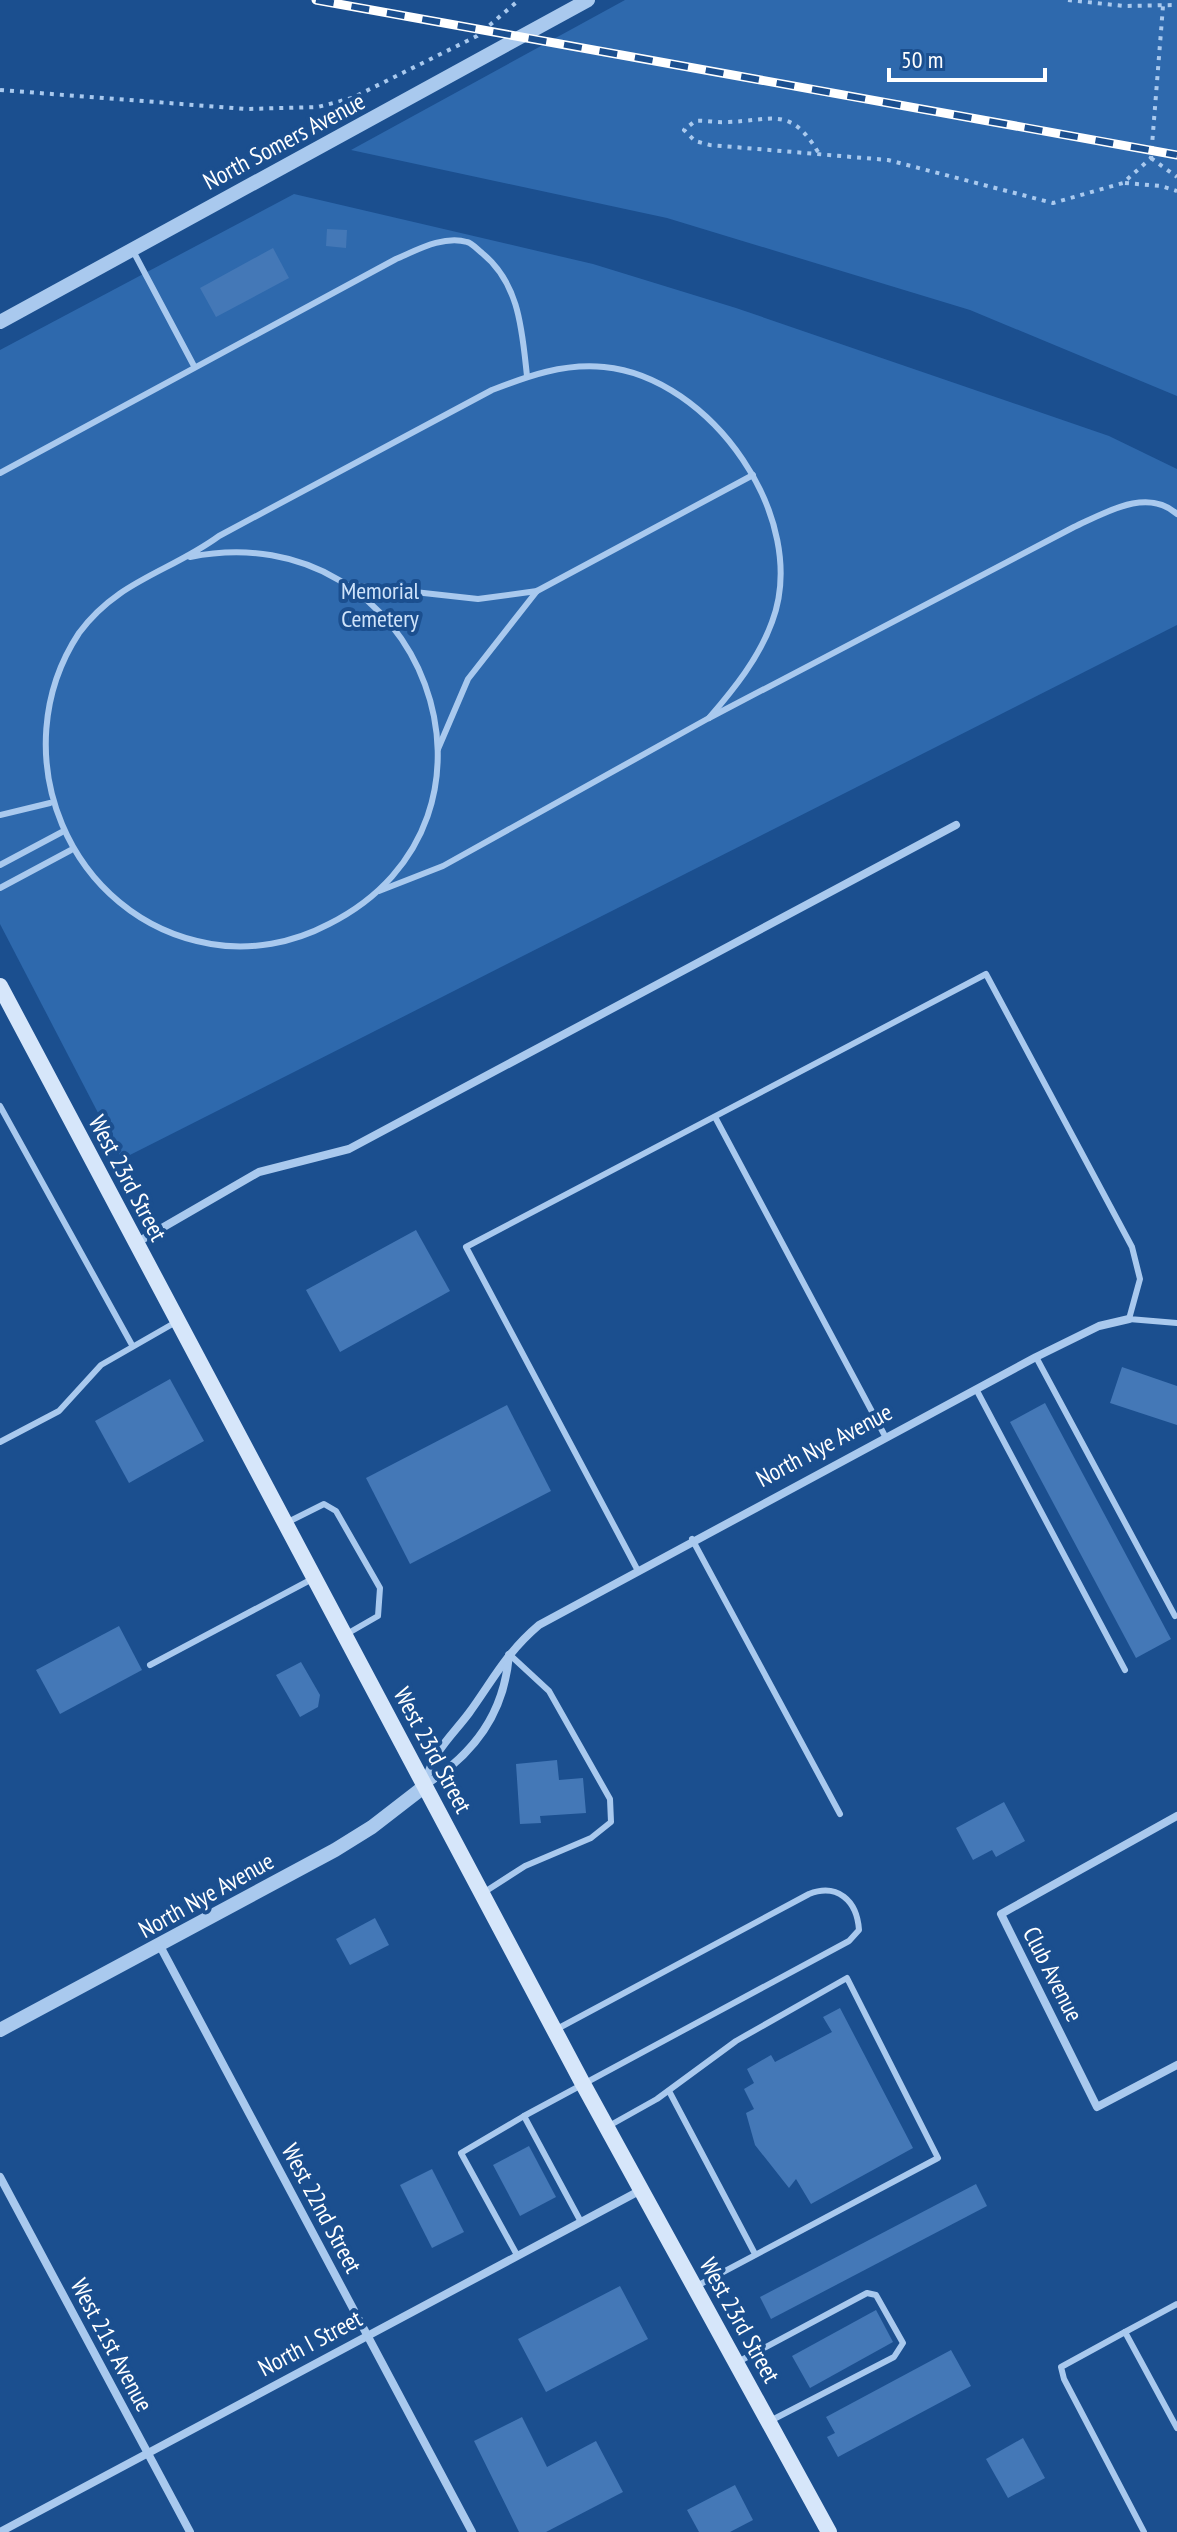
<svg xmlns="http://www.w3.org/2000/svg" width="1177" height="2532" font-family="'PT Sans Narrow',sans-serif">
<rect width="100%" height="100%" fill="#1b4f8f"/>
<g fill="#2e69ad">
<polygon points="625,0 1177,0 1177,396 970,310 667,218 351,150"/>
<polygon points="294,194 593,264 736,308 1109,436 1177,469 1177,625 122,1159 0,924 0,350"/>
</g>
<g fill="#4478b7">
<polygon points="327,229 347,230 346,248 326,246"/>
<polygon points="273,248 289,278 216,317 200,288"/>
<polygon points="416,1230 450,1291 340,1352 306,1290"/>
<polygon points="1122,1367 1177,1386 1177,1425 1110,1403"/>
<polygon points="170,1379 204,1441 129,1483 95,1421"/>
<polygon points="1045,1403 1171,1639 1136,1658 1010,1422"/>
<polygon points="507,1405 551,1491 410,1564 366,1478"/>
<polygon points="119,1626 142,1670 60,1714 36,1670"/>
<polygon points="301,1662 320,1695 318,1707 300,1717 276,1675"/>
<polygon points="557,1760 559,1780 583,1778 586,1813 540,1816 541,1823 520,1824 516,1764"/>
<polygon points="1004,1802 1025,1841 996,1857 992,1850 973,1860 956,1828"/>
<polygon points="375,1918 389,1945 350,1965 336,1939"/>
<polygon points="840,2008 913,2148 811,2204 796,2179 789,2188 755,2145 746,2113 754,2109 744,2089 754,2083 747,2069 771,2055 775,2062 832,2032 823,2017"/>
<polygon points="529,2146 556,2197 520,2216 493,2165"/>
<polygon points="432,2169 464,2232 432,2248 400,2185"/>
<polygon points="976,2184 987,2206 771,2319 760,2297"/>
<polygon points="620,2286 648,2339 546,2392 518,2339"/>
<polygon points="876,2310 893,2342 810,2388 792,2356"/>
<polygon points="951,2350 971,2386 838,2457 827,2437 835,2433 826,2417"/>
<polygon points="522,2417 547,2467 596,2441 623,2492 546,2532 519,2532 474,2441"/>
<polygon points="1023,2438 1045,2478 1008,2498 986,2459"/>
<polygon points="735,2485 753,2520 730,2532 699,2532 687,2510"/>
</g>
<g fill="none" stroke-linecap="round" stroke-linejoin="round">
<g stroke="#a9c9ee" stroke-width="4" stroke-dasharray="4 6" stroke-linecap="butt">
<polyline points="1068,0 1124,6 1177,5"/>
<polyline points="0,90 246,109 318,107 352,98 477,36 519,0"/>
<path d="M818,152C790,105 771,121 727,122C716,123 706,120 695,121L684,130L695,141L710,145L888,160L1053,203L1123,183L1151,158L1163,6"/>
<polyline points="1151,158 1177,177"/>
<polyline points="1125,183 1161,186 1177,191"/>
</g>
<g stroke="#a9c9ee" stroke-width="6">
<polyline points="132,249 194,366"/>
<path d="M0,473L396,259C417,250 444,235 467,242C472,243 478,250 482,253C520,284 522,331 527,376"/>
<path d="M190,557C424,511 536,820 329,924C293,943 251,951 211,944C69,920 0,753 79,633C118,580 170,572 219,536L492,390C528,376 564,363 604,367C711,377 811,519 772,622C759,658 734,689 709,718"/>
<polyline points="351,585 478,599 537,591 753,475"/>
<polyline points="438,749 468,679 537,591"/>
<polyline points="0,815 50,803"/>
<polyline points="0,865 62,832"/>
<polyline points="0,888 71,850"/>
<path d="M379,891L443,866L709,718L1074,527C1105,513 1147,487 1177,514"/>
<polyline points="0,1106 132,1345"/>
<polyline points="715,1117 885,1436"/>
<polyline points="1036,1357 1175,1616"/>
<polyline points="976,1389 1125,1670"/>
<polyline points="0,1442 59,1411 101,1365 176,1322"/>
<polyline points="288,1522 324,1504 336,1511 380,1588 378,1616 345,1635"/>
<polyline points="692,1539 840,1814"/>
<polyline points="637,1569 466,1247 986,974 1132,1247 1140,1279 1129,1319 1177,1323"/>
<polyline points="150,1665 314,1578"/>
<polyline points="483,1893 525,1866 591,1838 611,1822 610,1799 549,1691 509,1654"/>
<path d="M557,2029L809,1894C837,1883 857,1900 859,1930L849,1941L524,2116L581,2222"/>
<polyline points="669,2091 755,2254"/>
<polyline points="607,2127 657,2099 736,2041 847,1978 938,2158 695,2287"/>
<polyline points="517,2255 461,2153 524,2116"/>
<polyline points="1177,2304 1125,2332 1177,2428"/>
<polyline points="1125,2332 1061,2367 1064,2379 1144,2532"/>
<polyline points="736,2363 867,2293 876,2295 903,2343 894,2357 770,2421"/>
</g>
<g stroke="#a9c9ee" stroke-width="8">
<polyline points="136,1243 259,1172 349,1149 956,825"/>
<path d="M426,1781C433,1751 451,1737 469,1713C493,1680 506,1653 539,1625L1036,1357L1099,1326L1129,1319"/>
<path d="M425,1785C474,1754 504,1714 509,1655"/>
<polyline points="1177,1816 1001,1914 1097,2107 1177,2065"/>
<polyline points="160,1946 472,2532"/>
<polyline points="0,2177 190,2532"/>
<polyline points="0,2532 641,2190"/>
</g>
<g stroke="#a9c9ee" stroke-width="14">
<polyline points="0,322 588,0"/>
<polyline points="0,2030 335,1850 372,1827 425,1786"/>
</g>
<polyline stroke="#d6e6fa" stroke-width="16" points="0,986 583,2084 829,2532"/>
<defs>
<polyline id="rail" points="316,0 1177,155"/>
</defs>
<use href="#rail" stroke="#fff" stroke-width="9"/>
<use href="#rail" stroke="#1b4f8f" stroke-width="6" stroke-dasharray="18" stroke-linecap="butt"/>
</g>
<g text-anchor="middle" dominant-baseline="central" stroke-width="8" stroke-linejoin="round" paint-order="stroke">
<g font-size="24" fill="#fff" stroke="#1b4f8f">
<text transform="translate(284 141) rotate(-28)">North Somers Avenue</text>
<text transform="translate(128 1178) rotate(62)">West 23rd Street</text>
<text transform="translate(824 1445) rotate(-28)">North Nye Avenue</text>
<text transform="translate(433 1750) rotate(62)">West 23rd Street</text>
<text transform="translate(206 1895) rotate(-29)">North Nye Avenue</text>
<text transform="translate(1053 1974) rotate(63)">Club Avenue</text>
<text transform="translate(322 2208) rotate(62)">West 22nd Street</text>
<text transform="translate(740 2320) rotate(61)">West 23rd Street</text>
<text transform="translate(310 2343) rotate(-28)">North I Street</text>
<text transform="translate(112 2345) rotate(62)">West 21st Avenue</text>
</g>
<g font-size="24" fill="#cfe3fa" stroke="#1b4f8f">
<text x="380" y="590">Memorial<tspan x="380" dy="28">Cemetery</tspan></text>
</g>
</g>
<path d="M889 68v12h156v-12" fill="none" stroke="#ffffff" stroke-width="4"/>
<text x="901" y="68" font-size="24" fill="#ffffff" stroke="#1b4f8f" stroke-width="6" paint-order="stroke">50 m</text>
</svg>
